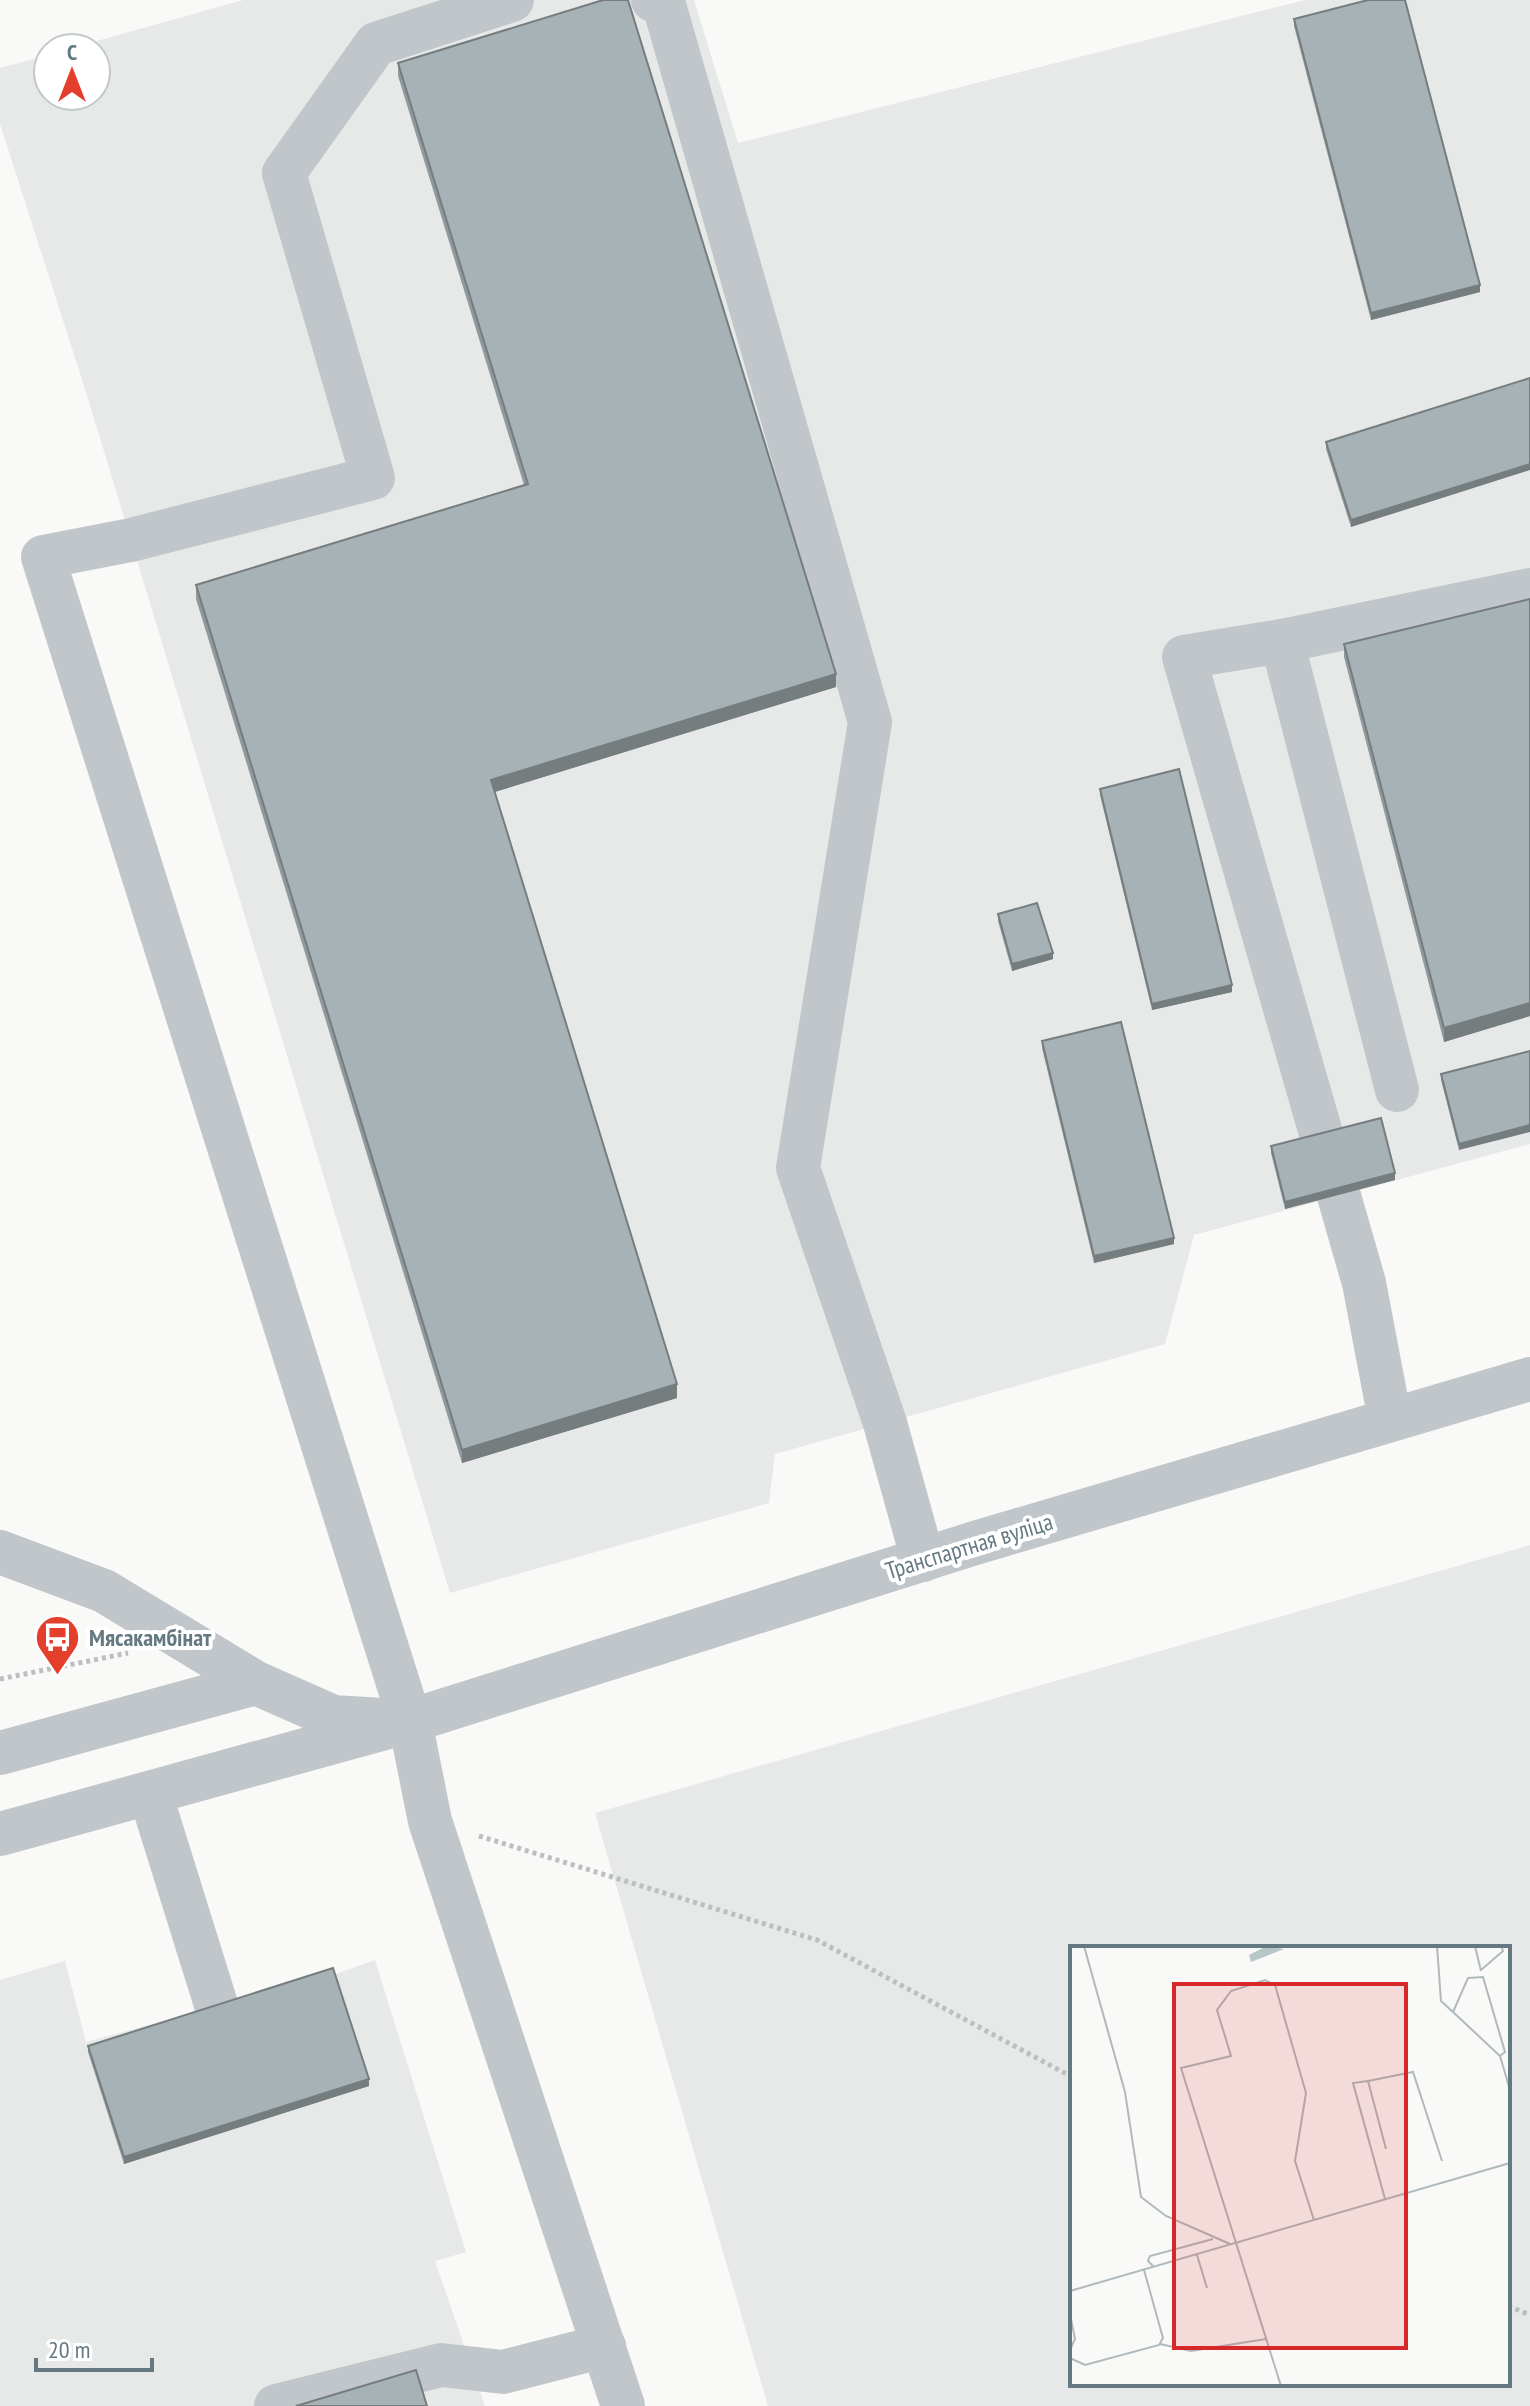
<svg xmlns="http://www.w3.org/2000/svg" width="1530" height="2406" font-family="'PT Sans Narrow',sans-serif">
<rect width="100%" height="100%" fill="#f9f9f7"/>
<g fill="#e7e9e8" fill-rule="evenodd">
<polygon points="243,0 694,0 738,143 1305,0 1530,0 1530,1144 1194,1235 1165,1344 775,1454 769,1503 450,1593 86,392 0,124 0,68 48,55 48,96 96,96 96,48 72,48"/>
<path d="M1530,1545V2406H768L595,1813ZM1508,1948V2384H1072V1948Z"/>
<polygon points="375,1960 466,2252 435,2261 485,2406 0,2406 0,1980 65,1961 86,2042 333,1975"/>
</g>
<g fill="none" stroke-linecap="round" stroke-linejoin="round">
<g stroke="#babfc1" stroke-width="5" stroke-dasharray="4 4" stroke-linecap="butt">
<polyline points="0,1679 128,1653"/>
<polyline points="479,1836 817,1940 1072,2077"/>
<polyline points="1508,2306 1530,2315"/>
</g>
<g stroke="#c0c6c9" stroke-width="44">
<polyline points="512,0 376,44 284,173 373,478 131,540 43,557 410,1721 430,1821 623,2406"/>
<polyline points="653,0 664,5 870,722 798,1168 885,1423 923,1560"/>
<polyline points="1282,641 1184,657 1364,1283 1390,1420"/>
<polyline points="1397,1090 1282,641 1530,590"/>
<polyline points="0,1552 104,1591 256,1683 333,1717 383,1720"/>
<polyline points="0,1753 256,1683"/>
<polyline points="150,1793 218,2011"/>
<polyline points="0,1834 410,1721 975,1543 1530,1379"/>
<polyline points="276,2406 441,2365 503,2372 604,2346"/>
</g>
</g>
<g fill="#90999d">
<polygon points="1294,19 1480,292 1371,320 1294,26"/>
<polygon points="398,63 836,687 495,792 677,1398 462,1463 196,599 196,585 524,485 398,76"/>
<polygon points="1530,378 1351,527 1326,449 1326,442"/>
<polygon points="1530,599 1530,1016 1444,1042 1344,657 1344,644"/>
<polygon points="1100,789 1232,992 1152,1010 1100,795"/>
<polygon points="998,914 1053,959 1012,971 998,921"/>
<polygon points="1042,1041 1174,1244 1094,1263 1042,1048"/>
<polygon points="1530,1051 1459,1150 1441,1080 1441,1074"/>
<polygon points="1271,1146 1395,1180 1285,1209 1271,1153"/>
<polygon points="88,2046 369,2086 124,2164 88,2052"/>
</g>
<g fill="#757d7f">
<polygon points="1480,285 1480,292 1371,320 1371,313"/>
<polygon points="1530,464 1530,470 1351,527 1351,520"/>
<polygon points="836,674 836,687 491,793 491,780"/>
<polygon points="1053,953 1053,959 1012,971 1012,964"/>
<polygon points="1232,985 1232,992 1152,1010 1152,1004"/>
<polygon points="1530,1003 1530,1016 1444,1042 1444,1028"/>
<polygon points="1530,1125 1530,1132 1459,1150 1459,1144"/>
<polygon points="1395,1173 1395,1180 1285,1209 1285,1202"/>
<polygon points="1174,1238 1174,1244 1094,1263 1094,1256"/>
<polygon points="677,1384 677,1398 462,1463 462,1450"/>
<polygon points="369,2079 369,2086 124,2164 124,2157"/>
</g>
<g fill="#a7b2b6" stroke="#757d7f" stroke-width="2">
<polygon points="603,0 628,0 836,674 491,780 677,1384 462,1450 196,585 528,484 398,63"/>
<polygon points="1368,0 1405,0 1480,285 1371,313 1294,19"/>
<polygon points="1530,378 1530,464 1351,520 1326,442"/>
<polygon points="1530,599 1530,1003 1444,1028 1344,644"/>
<polygon points="1179,769 1232,985 1152,1004 1100,789"/>
<polygon points="1037,903 1053,953 1012,964 998,914"/>
<polygon points="1121,1022 1174,1238 1094,1256 1042,1041"/>
<polygon points="1530,1051 1530,1125 1459,1144 1441,1074"/>
<polygon points="1381,1118 1395,1173 1285,1202 1271,1146"/>
<polygon points="333,1968 369,2079 124,2157 88,2046"/>
<polygon points="416,2370 427,2406 296,2406"/>
</g>
<defs>
<symbol id="bus-pin" viewBox="-11 -11 22 30"><path d="M0 17L-7.5 6A9.5 9.5 0 1 1 7.5 6Z" fill="#e43f2c" stroke="#fff"/><path d="M-5-6H5V4H4V6H2V4H-2V6H-4V4H-5ZM-3.5-4V0h7V-4ZM-3.5 1.2v1.5H-2V1.2ZM2 1.2v1.5H3.5V1.2Z" fill="#fff"/></symbol>
</defs>
<g fill-rule="evenodd">
<use href="#bus-pin" x="32" y="1612" width="51" height="69"/>
</g>
<g text-anchor="middle" dominant-baseline="central" stroke-width="8" stroke-linejoin="round" paint-order="stroke">
<g font-size="24" fill="#647982" stroke="#fff">
<text transform="translate(969 1546) rotate(-17)">Транспартная вуліца</text>
</g>
<g font-size="24" font-weight="bold" fill="#647982" stroke="#fff" text-anchor="start">
<text x="89" y="1637">Мясакамбінат</text>
</g>
</g>
<g transform="translate(1070 1946)">
<rect width="440" height="440" fill="#f9f9f7"/>
<path d="M197,0L214,3L181,16L179,9Z" fill="#b7c6c8"/>
<path fill="none" stroke="#b0babe" stroke-width="2" d="M14,0L55,146L71,251L96,270L160,298M367,0L371,55L383,66M405,0L411,25M411,24L433,5L431,0M430,110L435,106L413,31L398,32L383,66L430,110L440,144M298,135L283,137L315,253M316,203L298,135L343,126L372,215M127,309L137,342M84,321L78,315L80,310L143,293M0,345L440,217M0,368L5,393L0,404M90,398L121,405L196,393M0,412L15,419L89,399L93,392L74,324M211,440L111,122L161,110L147,64L161,45L195,34L205,39L236,147L225,215L244,274"/>
<path fill="#d62828" fill-opacity="0.15" stroke="#d62828" stroke-width="4" d="M104,38H336V402H104Z"/>
<rect width="440" height="440" fill="none" stroke="#647982" stroke-width="4"/>
</g>
<g transform="translate(72 72)"><circle r="38" fill="#ffffff" stroke="#c1c9cd" stroke-width="2"/>
<path d="M0-6L14 30L0 20L-14 30Z" fill="#e43f2c"/>
<text y="-12" font-size="22" font-weight="bold" text-anchor="middle" fill="#647982">С</text>
</g>
<path d="M36 2358v12h116v-12" fill="none" stroke="#647982" stroke-width="4"/>
<text x="48" y="2358" font-size="24" fill="#647982" stroke="#ffffff" stroke-width="6" paint-order="stroke">20 m</text>
</svg>
